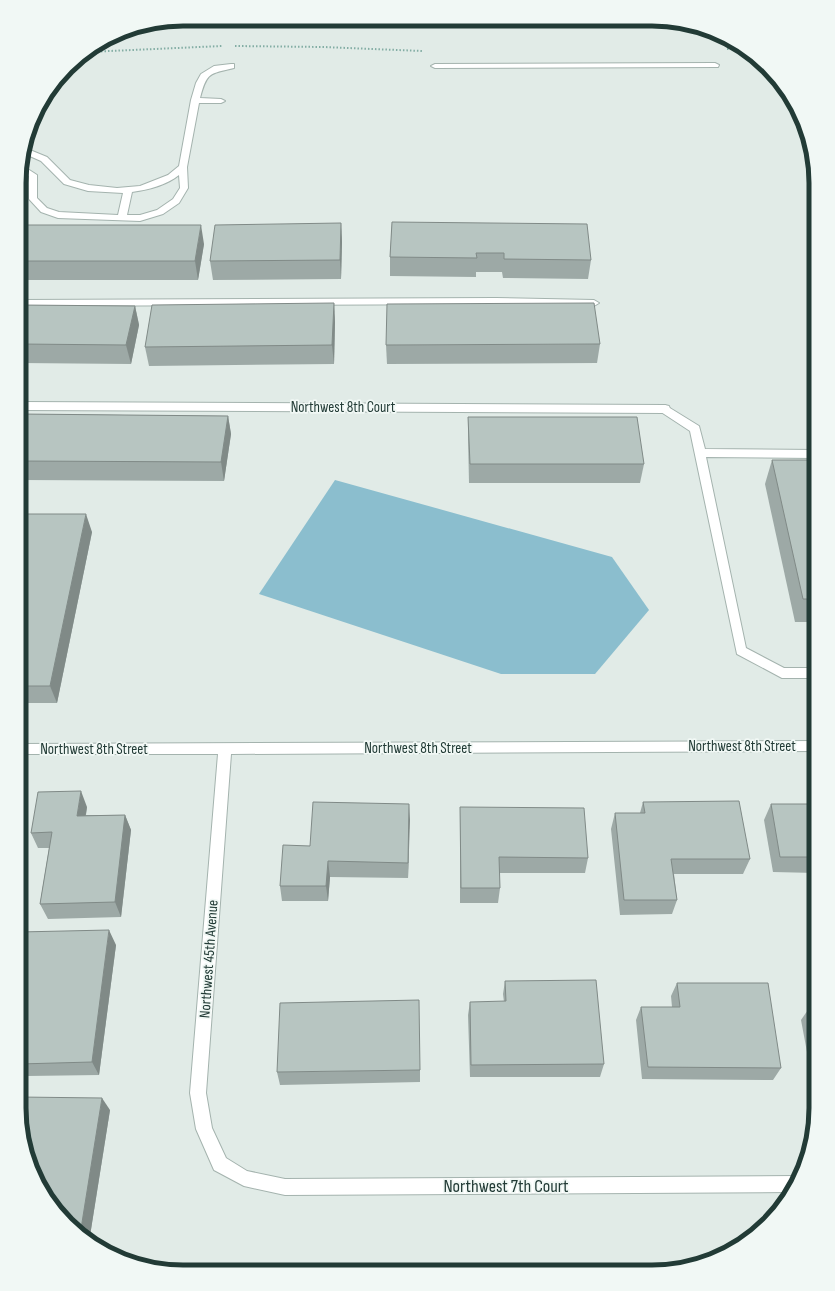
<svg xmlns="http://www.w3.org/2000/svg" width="835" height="1291" font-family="'Sofia Sans Condensed',sans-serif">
<rect width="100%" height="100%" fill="#e1ebe7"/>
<polygon fill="#8bbece" points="335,480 612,557 649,610 595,674 501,674 259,594"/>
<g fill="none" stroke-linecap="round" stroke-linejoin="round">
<defs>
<g id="lane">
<polygon points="715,63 719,65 718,67 435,68 431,66 435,64"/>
<path d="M231,64H234V68C209,74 207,72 200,98L221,99L225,101L221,103H199L187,167L188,188L179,203L163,214L140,221L58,218L41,212L29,199V176L20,170V164L37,175V198L47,208L59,212L118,215L123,193L88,191L64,184L41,161L23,153L25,148L47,157L70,180L89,185L117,188L140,186L168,175L179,166L191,100L196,83L201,74L214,66ZM179,175L180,188L173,199L157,210L140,215H127L132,192C147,190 167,185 179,175Z"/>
<polygon points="496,298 594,300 599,303 594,306 496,304 20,306 20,300"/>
<polygon points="665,405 699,426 705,449 816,450 816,458 706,457 746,648 784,668 816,668 816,678 782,678 737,654 690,431 661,412 660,409 661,406"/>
</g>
<g id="street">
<polygon points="20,402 665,405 669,406 670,409 669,412 665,413 20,410"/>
<polygon points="816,741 816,751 231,754 206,1093 212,1128 226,1158 247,1171 285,1179 796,1176 800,1178 791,1192 285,1195 244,1186 214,1170 196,1129 190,1093 218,754 20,754 20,744"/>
</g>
</defs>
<use href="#lane" stroke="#a4b3ae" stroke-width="2"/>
<use href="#street" stroke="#a4b3ae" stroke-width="2"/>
<g stroke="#83ada4" stroke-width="2" stroke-dasharray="1.5 2" stroke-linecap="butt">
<polyline points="235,46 323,47 422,51"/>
<polyline points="727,49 746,49"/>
<polyline points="87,52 222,46"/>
</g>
<use href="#lane" fill="#fff" fill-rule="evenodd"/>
<use href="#street" fill="#fff" fill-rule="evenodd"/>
</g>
<g fill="#9da9a6">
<polygon points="392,222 591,260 588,279 503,278 502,272 476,272 476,277 390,276 390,257"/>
<polygon points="341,223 342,242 341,279 213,280 210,261"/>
<polygon points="20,225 204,244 198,280 20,280"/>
<polygon points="334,303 335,322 334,364 149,366 145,347"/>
<polygon points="20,305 135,306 139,325 131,364 20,363"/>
<polygon points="600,344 597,363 387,364 386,345"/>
<polygon points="20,414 228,416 231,434 224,481 20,480"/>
<polygon points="468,417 644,464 640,483 469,483 468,436"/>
<polygon points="772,460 816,460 816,622 795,622 765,484"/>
<polygon points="20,514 92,532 57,703 20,703"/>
<polygon points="643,802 750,859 743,874 674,874 677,900 672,914 620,915 611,829 615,813 640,813"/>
<polygon points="409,804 408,878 330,877 328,901 282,901 280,886"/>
<polygon points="771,804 816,804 816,873 773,872 764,820"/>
<polygon points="87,807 86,815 125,815 131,830 121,917 48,919 40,904 49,848 38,848 31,833"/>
<polygon points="460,807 588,858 585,873 499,873 500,888 498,903 460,903"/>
<polygon points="19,932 116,945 99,1075 27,1076 19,1065 19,1058 20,1051 19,1051"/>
<polygon points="505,981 604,1064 600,1077 470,1077 468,1015 470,1002 504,1002 503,994"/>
<polygon points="677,983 781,1068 773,1080 642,1079 636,1020 641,1007 672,1007 671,996"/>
<polygon points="810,1007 816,1007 816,1068 810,1068 801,1020"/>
<polygon points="420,1070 420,1082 280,1085 277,1072"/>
<polygon points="19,1108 110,1110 89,1242 83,1238 32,1171"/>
</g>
<g fill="#808a87">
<polygon points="341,223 342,242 341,279 340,260"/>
<polygon points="201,225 204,244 198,280 195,261"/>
<polygon points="334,303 335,322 334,364 332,345"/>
<polygon points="135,306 139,325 131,364 126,345"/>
<polygon points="228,416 231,434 224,481 221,462"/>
<polygon points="86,514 92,532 57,703 50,686"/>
<polygon points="81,791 87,807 83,831 77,816"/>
<polygon points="409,804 410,820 408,878 408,863"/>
<polygon points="125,815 131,830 121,917 115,902"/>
<polygon points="328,861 330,877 328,901 326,886"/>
<polygon points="109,930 116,945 99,1075 92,1062"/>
<polygon points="102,1098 110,1110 89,1242 83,1238 80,1235"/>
</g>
<g fill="#b7c5c1" stroke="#808a87">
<polygon points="392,222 587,224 591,260 504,259 504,253 476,253 477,258 390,257"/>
<polygon points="341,223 340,260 210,261 215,225"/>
<polygon points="20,225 201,225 195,261 20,261"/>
<polygon points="334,303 332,345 145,347 152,305"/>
<polygon points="594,303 600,344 386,345 387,304"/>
<polygon points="20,305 135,306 126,345 20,344"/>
<polygon points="20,414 228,416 221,462 20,461"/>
<polygon points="468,417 637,417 644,464 470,464"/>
<polygon points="772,460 816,460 816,599 803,599"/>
<polygon points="20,514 86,514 50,686 20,686"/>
<polygon points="81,791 77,816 125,815 115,902 40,904 52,832 31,833 38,792"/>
<polygon points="739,801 750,859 671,859 677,900 624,900 615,813 645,813 643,802"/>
<polygon points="313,802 409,804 408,863 328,861 326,886 280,886 283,845 310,846"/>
<polygon points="771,804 816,804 816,857 780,857"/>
<polygon points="460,807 584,808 588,858 499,857 500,888 461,888"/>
<polygon points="109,930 92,1062 19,1064 19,1058 22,1038 19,1038 19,932"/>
<polygon points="596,980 604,1064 471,1065 470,1002 506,1001 505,981"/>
<polygon points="677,983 768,983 781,1068 648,1067 641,1007 680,1007"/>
<polygon points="419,1000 420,1070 277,1072 280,1003"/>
<polygon points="810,1007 816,1007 816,1039"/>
<polygon points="19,1097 102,1098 80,1235 53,1208 32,1171 28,1152 29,1142 26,1142 19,1108"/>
</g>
<g text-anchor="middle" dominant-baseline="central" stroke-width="3.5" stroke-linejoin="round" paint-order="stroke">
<g font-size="15" fill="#223b36" stroke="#f1f8f5">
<text x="343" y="407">Northwest 8th Court</text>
<text x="742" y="746">Northwest 8th Street</text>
<text x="418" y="748">Northwest 8th Street</text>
<text x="94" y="749">Northwest 8th Street</text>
<text transform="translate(209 959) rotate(-86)">Northwest 45th Avenue</text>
</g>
<g font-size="18" fill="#223b36" stroke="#f1f8f5">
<text x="506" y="1186">Northwest 7th Court</text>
</g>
</g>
<path d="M0 0H835V1291H0ZM183 26H652A157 157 0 0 1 809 183V1108A157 157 0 0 1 652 1265H183A157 157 0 0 1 26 1108V183A157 157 0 0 1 183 26Z" fill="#f1f8f5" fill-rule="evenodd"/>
<path fill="none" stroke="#223b36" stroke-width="5" d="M183 26H652A157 157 0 0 1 809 183V1108A157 157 0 0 1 652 1265H183A157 157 0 0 1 26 1108V183A157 157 0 0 1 183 26Z"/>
</svg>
